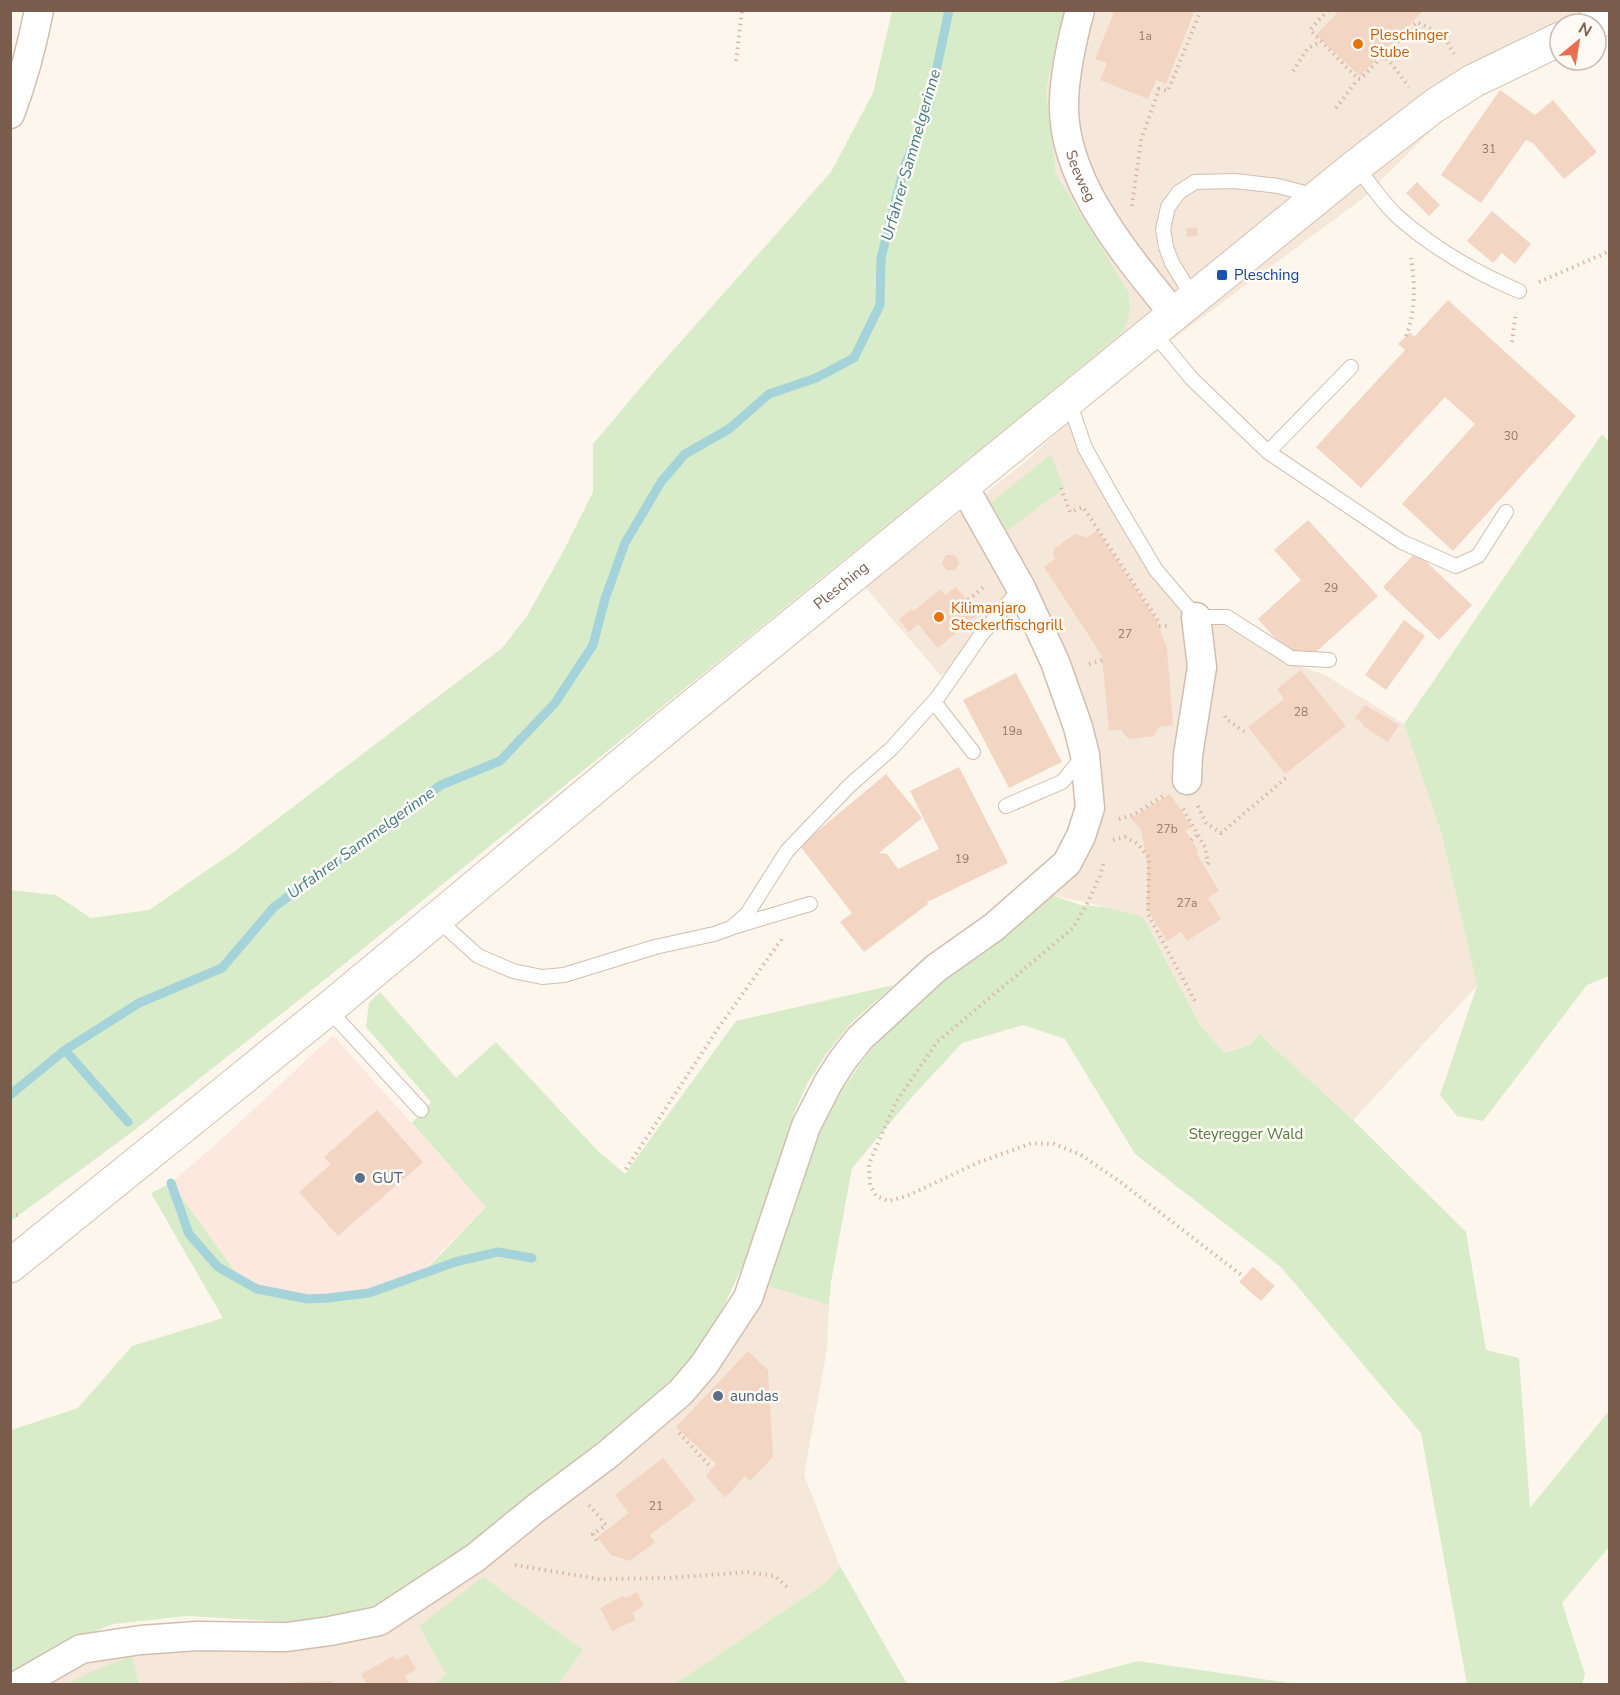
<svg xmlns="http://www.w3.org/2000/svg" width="1620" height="1695" font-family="'Nunito Sans',sans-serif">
<rect width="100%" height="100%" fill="#fdf6ec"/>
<g fill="#f5e8da">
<polygon points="1064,11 1609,11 1596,24 1560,24 1504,81 1441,121 1362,199 1080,408 1085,449 1184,604 1224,622 1286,661 1325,675 1404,724 1442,835 1477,986 1353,1120 1259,1034 1250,1045 1225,1053 1200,1025 1143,917 1107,907 1052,895 1044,869 1063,841 1079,808 1072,750 1064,716 1020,611 941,676 865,587 1024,463 1066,424 1044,398 1124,331 1128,291 1056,174 1046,89"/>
<polygon points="755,1286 768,1286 829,1305 827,1349 804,1475 840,1566 827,1582 674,1684 558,1684 582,1650 446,1674 435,1684 20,1684 81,1649 287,1637 624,1440"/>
</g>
<polygon fill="#fde8e0" points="333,1035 486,1207 419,1274 369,1293 304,1295 257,1289 243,1282 171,1183 224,1137"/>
<g fill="#d8ecc9">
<path d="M892,11H1064L1046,89L1056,174L1128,291C1131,306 1130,317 1124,331L1044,398L328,977L128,1135L11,1221V890L56,895L91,918L149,910L235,851L502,648L527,616L564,550L593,492V444L653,373L831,172L873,93Z"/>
<polygon points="1602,434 1610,442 1609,976 1587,985 1483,1121 1457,1116 1440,1095 1477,986 1442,835 1404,724"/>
<polygon points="1051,454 1064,488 1007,531 991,503"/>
<polygon points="1052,895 1080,905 1107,907 1143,917 1200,1025 1225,1053 1250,1045 1259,1034 1353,1120 1466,1232 1486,1350 1519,1358 1530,1508 1609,1411 1609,1547 1562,1603 1585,1674 1582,1684 1467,1684 1421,1433 1281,1267 1135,1154 1065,1039 1023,1025 962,1043 912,1097 852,1168 831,1282 829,1305 768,1286 826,1112 869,1052 910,1009 971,957"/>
<path d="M894,985L851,1023L827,1053L807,1084L795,1111L762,1225L714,1327L684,1369L600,1443L402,1596L350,1618L307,1623L187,1616L113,1624L47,1651L11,1678V1430L78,1408L132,1346L223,1318L151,1193L171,1183L243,1282C260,1291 289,1299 309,1299C337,1300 399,1291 421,1273C444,1253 464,1229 486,1207L412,1123L431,1102L366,1027L369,1003L380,992L456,1078L496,1042L597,1150L625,1174L736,1021Z"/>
<polygon points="840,1566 907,1684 674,1684 827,1582"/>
<polygon points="483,1577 583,1650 558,1684 435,1684 446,1674 419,1626"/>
<polygon points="132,1656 139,1684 65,1684 100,1668"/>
<polygon points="1138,1661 1296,1684 1052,1684"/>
</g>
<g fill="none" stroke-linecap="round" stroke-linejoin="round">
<g stroke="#a5d3da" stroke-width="9">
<polyline points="65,1050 128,1122"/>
<polyline points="10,1095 65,1050 139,1003 222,968 274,907 441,785 500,761 555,703 593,645 605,599 625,543 661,482 685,454 729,429 769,394 816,378 854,358 880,305 881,258 904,168 929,105 949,10"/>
<polyline points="171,1183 189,1234 218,1267 257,1289 308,1299 328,1298 369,1293 455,1262 498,1252 532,1258"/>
</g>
</g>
<g fill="#f3d5c3">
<polygon points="1115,10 1195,10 1166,84 1156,80 1148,99 1100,80 1107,63 1095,59"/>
<polygon points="1340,10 1421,10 1422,12 1360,76 1316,35"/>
<polygon points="1500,90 1535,115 1553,100 1597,152 1564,179 1533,143 1526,140 1481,203 1441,175"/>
<polygon points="1417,182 1440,205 1429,216 1406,193"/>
<polygon points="1492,211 1531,244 1515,264 1502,253 1493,263 1467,241"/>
<polygon points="1197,227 1198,236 1187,237 1186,229"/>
<polygon points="1448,300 1576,416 1453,551 1402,504 1475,424 1445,397 1361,488 1316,447 1405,350 1398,344 1410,332 1414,337"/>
<polygon points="1308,520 1378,596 1316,652 1287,651 1258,619 1301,580 1274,550"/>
<polygon points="1097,530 1156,619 1167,648 1173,725 1159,727 1154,736 1129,739 1123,733 1122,730 1109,730 1102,656 1044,567 1055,559 1053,555 1055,548 1075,534 1083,536 1086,538"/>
<polygon points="1416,552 1472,605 1439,640 1383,587"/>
<polygon points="946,555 955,555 959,563 955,570 946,570 942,563"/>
<polygon points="956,587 979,614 938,648 918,624 909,632 899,620 912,609 914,611 940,589 945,595"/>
<polygon points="1404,620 1425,636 1386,690 1365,675"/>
<polygon points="1301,670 1346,726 1285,774 1248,727 1284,699 1277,689"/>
<polygon points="1016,673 1062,762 1009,788 963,700"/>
<polygon points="1365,705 1399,725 1388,742 1363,726 1364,724 1355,718"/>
<polygon points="959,767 1008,863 927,902 928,904 864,952 840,922 852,913 800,846 886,774 922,818 879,853 887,854 898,869 939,849 910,791"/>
<polygon points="1170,794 1192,827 1185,831 1198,850 1196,852 1219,891 1208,898 1221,919 1187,941 1181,932 1167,941 1147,908 1147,861 1141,830 1131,818"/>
<polygon points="377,1110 423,1162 338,1236 299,1192 331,1164 324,1157"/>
<polygon points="1253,1267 1275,1286 1261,1301 1239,1282"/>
<polygon points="748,1351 768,1370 773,1457 750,1481 745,1476 725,1498 706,1476 716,1464 676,1427"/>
<polygon points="663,1458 696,1500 650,1535 655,1542 630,1561 611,1555 597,1537 629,1513 615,1495"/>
<polygon points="637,1592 644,1606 632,1613 636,1620 612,1631 600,1608 623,1596 625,1598"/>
<polygon points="408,1654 416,1670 404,1676 409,1684 367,1684 361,1674 394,1656 396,1660"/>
<polygon points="331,1681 332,1684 285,1684 285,1683"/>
</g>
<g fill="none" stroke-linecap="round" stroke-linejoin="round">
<defs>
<g id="lane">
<path d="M1356,166C1369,182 1382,202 1397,216C1433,248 1474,272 1519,291"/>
<polyline points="1193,297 1172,263 1166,247 1163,229 1168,207 1179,192 1195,182 1235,181 1278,186 1316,196"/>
<polyline points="1153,332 1192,379 1268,452 1402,542 1456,566 1478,556 1506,512"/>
<polyline points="1069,401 1085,448 1116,503 1156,570 1196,617 1227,617 1291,658 1329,660"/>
<polyline points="1268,452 1351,367"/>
<polyline points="934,702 973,752"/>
<polyline points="1006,806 1062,782 1084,756"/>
<polyline points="437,919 478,956 513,971 542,977 564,975 655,947 714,934 731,928 747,914 787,851 849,786 891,749 938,697 981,635 1021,588"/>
<polyline points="736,926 810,904"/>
<polyline points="328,1009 421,1110"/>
</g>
<g id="street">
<path id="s1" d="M1080,10C1072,40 1065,70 1064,101C1061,180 1127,256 1174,314"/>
<path d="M10,114C23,80 32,46 39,10"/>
<polyline points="1187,780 1188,755 1202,667 1196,617"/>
<polyline points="20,1684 81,1649 141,1640 197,1636 287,1637 330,1631 379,1621 475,1558 535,1509 607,1455 681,1392 704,1365 748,1298 806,1126 828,1083 842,1061 860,1038 936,968 994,927 1067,863 1081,836 1090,808 1085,755 1078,727 1055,662 1021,588 964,487"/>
</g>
<g id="secondary">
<polyline points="1593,24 1610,16"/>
<path id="s2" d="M10,1266L328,1009L672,723L1356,166L1434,106L1473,81L1560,39"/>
</g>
</defs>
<use href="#lane" stroke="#d1beb0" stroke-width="16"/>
<use href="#street" stroke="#d1beb0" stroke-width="31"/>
<use href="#secondary" stroke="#d6c0b0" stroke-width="35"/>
<g stroke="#d9b8a5" stroke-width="4" stroke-dasharray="1.5 4.5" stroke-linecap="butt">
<polyline points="1328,10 1310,30 1358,79 1360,79 1417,22 1444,36 1454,54"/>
<polyline points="1382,54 1390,62 1409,87"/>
<polyline points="736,61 742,10"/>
<polyline points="1293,71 1308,48 1320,42"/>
<polyline points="1336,108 1358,79"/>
<polyline points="1132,206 1141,140 1159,89 1168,91 1201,10"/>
<polyline points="1539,282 1610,251"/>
<polyline points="1610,329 1610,330"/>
<path d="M1406,336C1416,310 1415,285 1411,258"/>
<polyline points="1512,342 1516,312"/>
<polyline points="1061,488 1070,512 1083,507 1159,622"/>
<polyline points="968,600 985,586"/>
<polyline points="1159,626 1168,626"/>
<polyline points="1089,664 1103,660"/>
<polyline points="1225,716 1226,719 1245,732"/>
<polyline points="1198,806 1206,823 1221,833 1286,778"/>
<polyline points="1183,809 1205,847 1208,863 1204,867"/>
<polyline points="1119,819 1133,815 1163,796"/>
<polyline points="1113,840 1125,837 1138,844 1149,858 1148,914 1195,1001"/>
<polyline points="1191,840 1199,834"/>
<polyline points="1103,864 1100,876 1088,902 1073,928 937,1042 896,1102 869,1164 870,1185 876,1196 889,1201 907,1196 977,1163 1032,1143 1054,1144 1081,1155 1119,1181 1244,1277"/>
<polyline points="626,1169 719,1027 781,940 782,935"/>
<polyline points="10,1215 20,1215"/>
<polyline points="679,1433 709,1465"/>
<polyline points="589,1505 606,1525 593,1534 597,1541"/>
<polyline points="515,1565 599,1579 668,1578 747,1572 775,1576 787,1587"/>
</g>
<use href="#lane" stroke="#fff" stroke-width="14"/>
<use href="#street" stroke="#fff" stroke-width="28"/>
<use href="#secondary" stroke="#fff" stroke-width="33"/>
</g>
<g fill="#e8710a" stroke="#fffaf3" stroke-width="2">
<circle cx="1358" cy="44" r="6"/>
<circle cx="939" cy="617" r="6"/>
</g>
<rect fill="#1a4fb4" stroke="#fffaf3" stroke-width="2" x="1216" y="269" width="12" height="12" rx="3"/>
<g fill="#5c6f8a" stroke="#fffaf3" stroke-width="2">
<circle cx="360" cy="1178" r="6"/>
<circle cx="718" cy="1396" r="6"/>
</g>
<g text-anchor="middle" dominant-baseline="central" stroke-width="5" stroke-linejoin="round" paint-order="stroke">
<g font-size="12" fill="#987a6a">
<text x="1145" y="36">1a</text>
<text x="1489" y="149">31</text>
<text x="1511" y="436">30</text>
<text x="1331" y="588">29</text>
<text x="1125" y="634">27</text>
<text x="1301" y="712">28</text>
<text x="1012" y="731">19a</text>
<text x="1167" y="829">27b</text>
<text x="962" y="859">19</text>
<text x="1187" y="903">27a</text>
<text x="656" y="1506">21</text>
</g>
<g font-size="15" fill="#c56008" stroke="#fffaf3" text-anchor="start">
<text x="1370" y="35">Pleschinger<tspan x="1370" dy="17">Stube</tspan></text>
<text x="951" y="608">Kilimanjaro<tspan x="951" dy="17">Steckerlfischgrill</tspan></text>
</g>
<g font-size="15" fill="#7a5c4d" stroke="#fffaf3">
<text stroke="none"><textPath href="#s1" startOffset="170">Seeweg</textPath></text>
<text stroke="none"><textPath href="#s2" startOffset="1074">Plesching</textPath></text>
</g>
<g font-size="15" fill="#164399" stroke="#fffaf3" text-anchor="start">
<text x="1234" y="275">Plesching</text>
</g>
<g font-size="15" fill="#537a41" stroke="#fffaf3">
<text x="1246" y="1134">Steyregger Wald</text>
</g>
<g font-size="15" fill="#4e5e75" stroke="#fffaf3" text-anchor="start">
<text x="372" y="1178">GUT</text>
<text x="730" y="1396">aundas</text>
</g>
<g font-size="16" font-style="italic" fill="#437c86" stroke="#fffaf3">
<text transform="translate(911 155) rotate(-74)">Urfahrer Sammelgerinne</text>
<text transform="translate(361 843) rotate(-36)">Urfahrer Sammelgerinne</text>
</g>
</g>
<rect width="1620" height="1695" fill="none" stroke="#7a5c4d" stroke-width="24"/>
<g transform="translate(1578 42) rotate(30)"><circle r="28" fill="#fffaf3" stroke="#cabbb1" stroke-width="1.5"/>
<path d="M0-4.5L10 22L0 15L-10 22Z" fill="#e76f51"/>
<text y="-9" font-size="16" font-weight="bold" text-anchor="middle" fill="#7a5c4d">N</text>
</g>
</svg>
